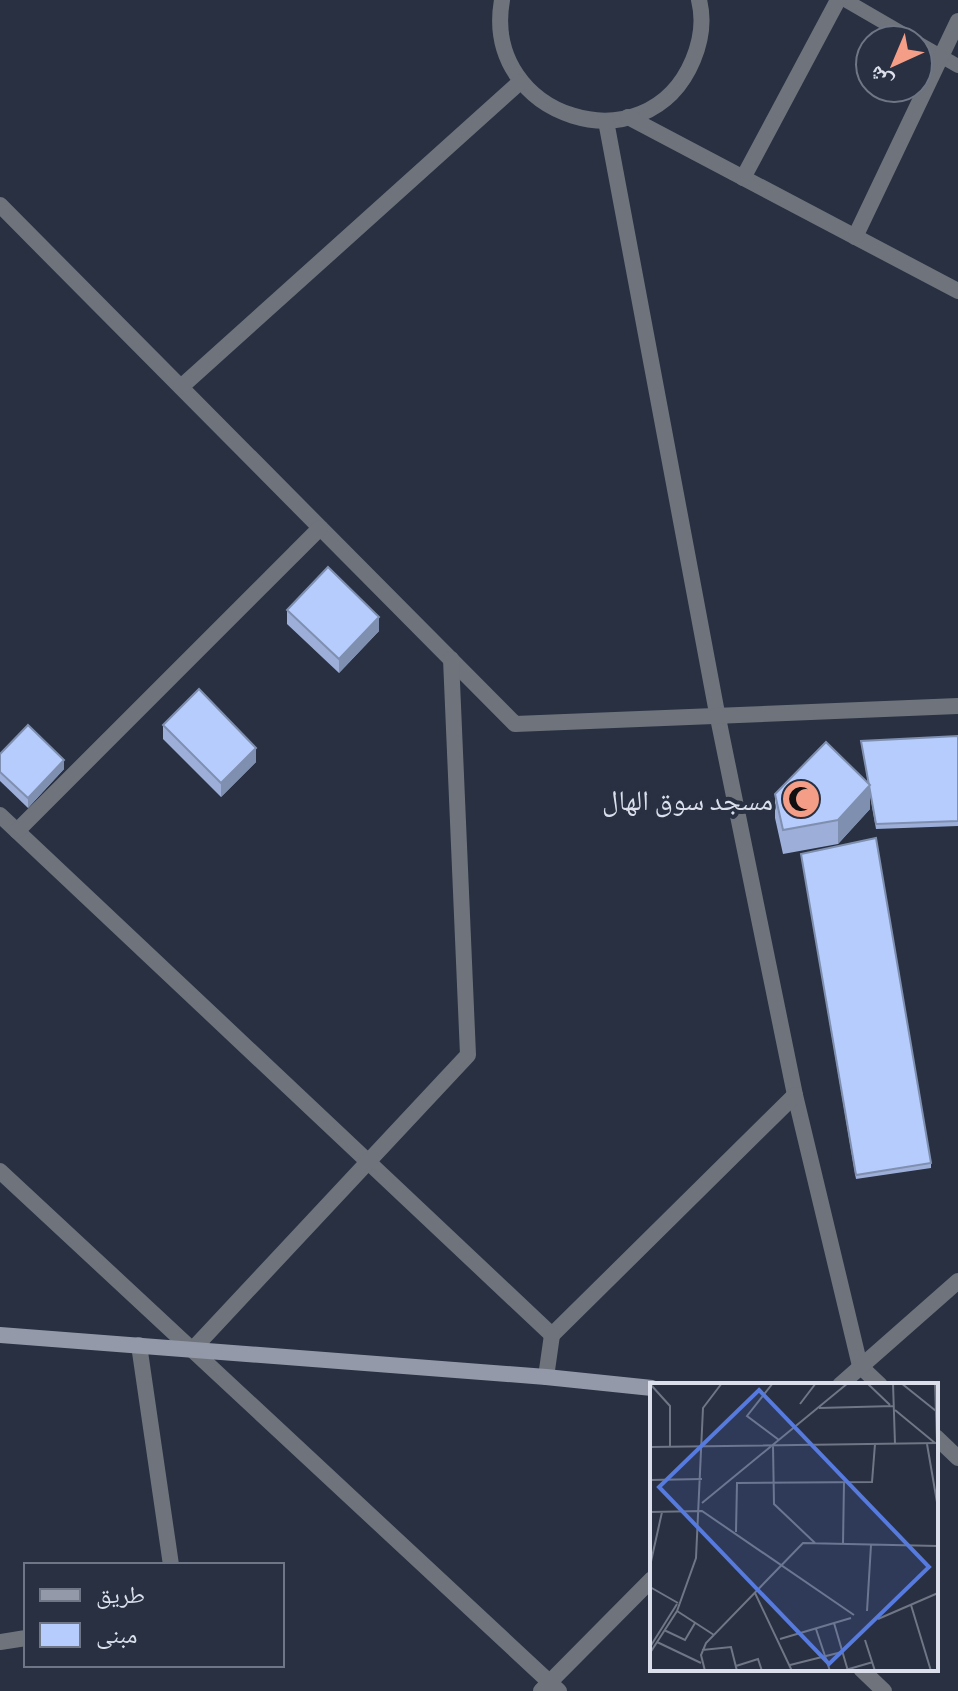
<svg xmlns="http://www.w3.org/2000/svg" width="958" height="1691" font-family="Manrope,'Noto Naskh Arabic',sans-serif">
<rect width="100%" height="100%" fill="#283041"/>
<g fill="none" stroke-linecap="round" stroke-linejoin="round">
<g stroke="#6f737c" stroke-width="14">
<polyline points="845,0 914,40"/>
<polyline points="918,43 958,66"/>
</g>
<g stroke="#6f737c" stroke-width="16">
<path d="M502,0C481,118 647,170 693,60C701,41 704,20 699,0"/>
<polyline points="628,117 958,291"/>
<polyline points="606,121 717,713 795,1095 860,1366 880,1385"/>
<polyline points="743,178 838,0"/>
<polyline points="0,205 515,724 958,706"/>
<polyline points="855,237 958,21"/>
<polyline points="181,387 520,82"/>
<polyline points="0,815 552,1335 795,1095"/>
<polyline points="17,831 320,528"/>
<polyline points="0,1171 559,1691"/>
<polyline points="139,1345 171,1565"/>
<polyline points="193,1349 468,1055 451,659"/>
<polyline points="546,1377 552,1335"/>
<polyline points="840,1385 958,1281"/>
<polyline points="936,1437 958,1458"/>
<polyline points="0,1642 26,1638"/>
<polyline points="861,1669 884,1691"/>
<polyline points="541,1691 652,1579"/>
</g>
<polyline stroke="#9399a8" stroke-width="16" points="0,1335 546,1377 652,1388"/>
</g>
<g fill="#9dafd9">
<polygon points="287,610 379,631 339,673 287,624"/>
<polygon points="163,725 256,762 221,797 163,739"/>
<polygon points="958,736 958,826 876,829 870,794 870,809 838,844 783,854 775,818 775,794 868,783 861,741"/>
<polygon points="0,754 64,769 28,808 0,781"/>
<polygon points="801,854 931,1163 931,1168 856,1179"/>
</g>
<g fill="#7f8fb0">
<polygon points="379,617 379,631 339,673 339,659"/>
<polygon points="256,748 256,762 221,797 221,783"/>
<polygon points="64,760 64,769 28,808 28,798"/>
<polygon points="870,785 870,809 838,844 838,820"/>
</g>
<g fill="#b6ccfc" stroke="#7f8fb0" stroke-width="2">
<polygon points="328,567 379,617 339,659 287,610"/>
<polygon points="199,689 256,748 221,783 163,725"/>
<polygon points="28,725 64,760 28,798 0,772 0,754"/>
<polygon points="958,736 958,821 876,824 861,741"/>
<polygon points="826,742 870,785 838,820 783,830 775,794"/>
<polygon points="876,838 931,1163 856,1175 801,854"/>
</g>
<defs>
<symbol id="mosque-disc" viewBox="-11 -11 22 22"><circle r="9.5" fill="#f49e87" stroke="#283041"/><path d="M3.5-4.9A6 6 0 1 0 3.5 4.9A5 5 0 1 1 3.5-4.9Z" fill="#111"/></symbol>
</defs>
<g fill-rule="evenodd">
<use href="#mosque-disc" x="779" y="777" width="44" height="44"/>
</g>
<g text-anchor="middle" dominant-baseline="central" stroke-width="8" stroke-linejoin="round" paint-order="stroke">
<g font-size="28" fill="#dadfeb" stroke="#283041" text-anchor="end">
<text x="773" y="799">مسجد سوق الهال</text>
</g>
</g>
<g transform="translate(650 1383)">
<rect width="288" height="288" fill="#283041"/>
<path fill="none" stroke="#6f7685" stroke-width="2" d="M123,0L97,33L129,57M217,0L240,22M243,0L245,61M251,0L286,28M285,0L287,60M1,2L20,23V64M150,21L166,0M169,25L244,23M245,27L285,60M277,61L288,125M123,63L124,121L165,160M0,64L288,60M0,97L52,96M52,120L198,0M0,129L52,128L204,232M86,149L87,100L222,99L225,61M193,161L194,99M0,183L12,129M0,204L28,220M105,210L142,288M261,222L281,288M27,228L64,252M217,228L221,162M228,236L288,210M184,240L198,288M166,246L180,288M14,247L35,257L45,240M130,256L201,235M215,257L225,288M7,259L51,280M0,264L27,221M52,267L81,264L87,288M0,270L27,228L46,175L53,25L72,0M140,282L192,269M86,283L108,276L112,288M55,288L51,272L56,260L153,160L288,163M192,288L223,279"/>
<path fill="#567ade" fill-opacity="0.15" stroke="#567ade" stroke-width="4" d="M109,7L279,184L179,281L9,104Z"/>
<rect width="288" height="288" fill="none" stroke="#dadfeb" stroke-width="4"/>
</g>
<rect x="24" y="1563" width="260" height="104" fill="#283041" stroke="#6f7685" stroke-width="2"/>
<rect x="40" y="1589" width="40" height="12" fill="#9399a8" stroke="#6f7685" stroke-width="2"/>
<text x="96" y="1603" font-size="24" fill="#dadfeb">طريق</text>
<rect x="40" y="1623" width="40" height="24" fill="#b6ccfc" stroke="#6f7685" stroke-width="2"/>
<text x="96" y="1643" font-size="24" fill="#dadfeb">مبنى</text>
<g transform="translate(894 64) rotate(224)"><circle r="38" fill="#283041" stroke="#6f7685" stroke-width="2"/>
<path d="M0-6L14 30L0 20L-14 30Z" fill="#f49e87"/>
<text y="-12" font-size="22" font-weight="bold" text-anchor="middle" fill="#dadfeb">ش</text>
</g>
</svg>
